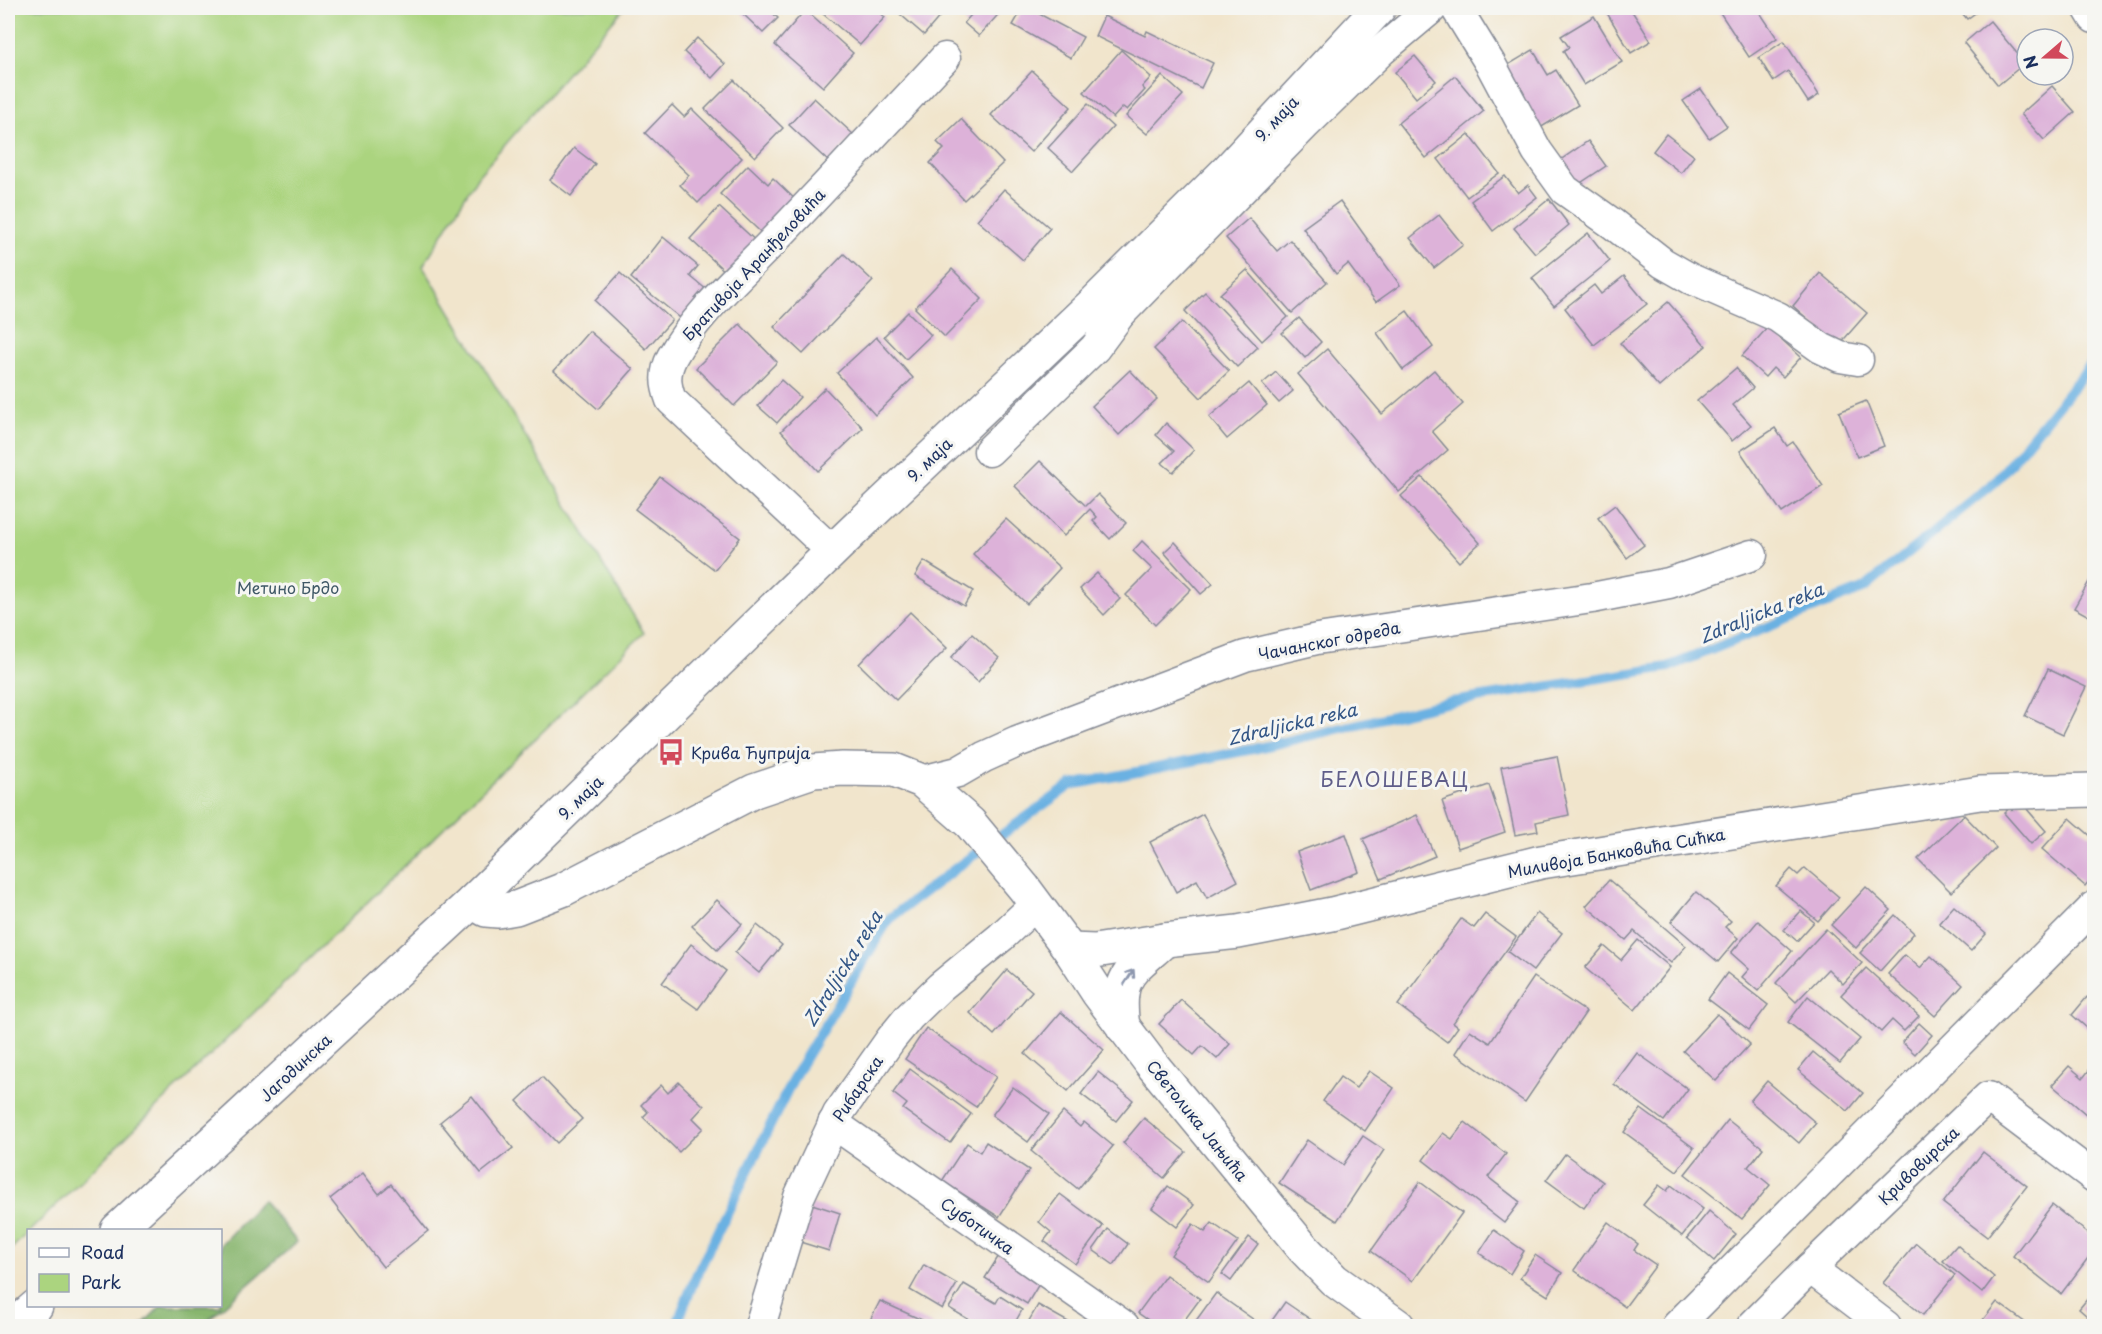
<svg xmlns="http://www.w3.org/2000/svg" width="2102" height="1334" font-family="'Playpen Sans',sans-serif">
<rect width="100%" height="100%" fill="#f6f6f2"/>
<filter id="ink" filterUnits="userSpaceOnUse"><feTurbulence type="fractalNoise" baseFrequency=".0167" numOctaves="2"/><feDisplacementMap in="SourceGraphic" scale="12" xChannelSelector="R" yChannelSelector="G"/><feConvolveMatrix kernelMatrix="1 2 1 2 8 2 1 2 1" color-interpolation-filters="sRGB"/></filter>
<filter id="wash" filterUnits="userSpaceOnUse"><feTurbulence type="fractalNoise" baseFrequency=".008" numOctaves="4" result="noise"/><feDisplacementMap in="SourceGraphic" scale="24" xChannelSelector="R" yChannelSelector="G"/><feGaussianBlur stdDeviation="1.35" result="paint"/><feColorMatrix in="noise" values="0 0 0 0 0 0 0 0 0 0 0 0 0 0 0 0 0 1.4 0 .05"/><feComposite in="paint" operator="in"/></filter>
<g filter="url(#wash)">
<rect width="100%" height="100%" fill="#f1e5cc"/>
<polygon fill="#abd47f" stroke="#63826e" stroke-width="1.5" points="8,8 624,8 478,176 423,266 644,633 8,1252"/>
<polygon fill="#88b66e" stroke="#527266" stroke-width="1.5" points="263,1200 297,1242 201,1326 141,1326 161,1306 220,1306 221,1244"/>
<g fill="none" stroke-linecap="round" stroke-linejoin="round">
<polyline stroke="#6bb1e2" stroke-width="10" points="676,1326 696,1276 795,1075 889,919 964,862 1071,785 1258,748 1446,703 1668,667 1865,588 1995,482 2094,361"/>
</g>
<g id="blocks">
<g fill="#ddb2d9">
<polygon points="746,8 767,8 778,18 763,33 741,12"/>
<polygon points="816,8 874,8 885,17 860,45"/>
<polygon points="893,8 947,8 924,35"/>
<polygon points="977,8 1004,8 979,36 964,23"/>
<polygon points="1023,8 1028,8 1083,37 1071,58 1013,25"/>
<polygon points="1604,8 1630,8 1651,41 1631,53"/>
<polygon points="1725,8 1757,8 1777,38 1749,57 1719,11"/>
<polygon points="1958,8 1982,8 1967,19"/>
<polygon points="805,10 853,53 823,87 775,45"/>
<polygon points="1104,16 1145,36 1147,31 1213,63 1201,88 1095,36"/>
<polygon points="1594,16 1622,62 1584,85 1563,51 1569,47 1561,36"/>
<polygon points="1990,21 2025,63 1998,85 1964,43"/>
<polygon points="697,38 725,64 712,78 684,52"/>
<polygon points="1784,41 1819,95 1808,102 1788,71 1773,81 1759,58"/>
<polygon points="1121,50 1151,77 1142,87 1145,90 1127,110 1123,107 1113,118 1084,92"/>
<polygon points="1533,50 1548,75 1556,70 1578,105 1540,128 1503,68"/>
<polygon points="1415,56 1436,81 1416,98 1395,72"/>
<polygon points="1032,71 1071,107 1031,152 991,115"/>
<polygon points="1162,76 1183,95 1147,134 1126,116"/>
<polygon points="1455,76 1484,111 1426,158 1398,123"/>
<polygon points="734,80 783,128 755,157 705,109"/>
<polygon points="2052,86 2075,112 2044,140 2021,114"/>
<polygon points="1701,89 1727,126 1709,138 1683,101"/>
<polygon points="814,98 854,135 829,162 789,125"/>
<polygon points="1088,104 1113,127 1073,171 1048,148"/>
<polygon points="672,105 684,117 692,109 742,158 698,203 680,185 689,175 645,133"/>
<polygon points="961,119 1003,163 964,200 930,163 944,149 937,142"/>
<polygon points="1469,134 1499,173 1467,197 1438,159"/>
<polygon points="1666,134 1694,156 1681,173 1653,151"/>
<polygon points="1588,141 1606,166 1576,186 1559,161"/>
<polygon points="574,148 595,164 571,196 550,180"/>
<polygon points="748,165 768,184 773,178 801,205 769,240 720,194"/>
<polygon points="1505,176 1518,193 1528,185 1537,197 1493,231 1471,201"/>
<polygon points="1004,189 1050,228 1023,260 977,220"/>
<polygon points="1549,199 1569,225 1535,253 1514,228"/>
<polygon points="1340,201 1400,285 1376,302 1348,264 1336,274 1303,228"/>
<polygon points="719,207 758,243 729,275 690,239"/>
<polygon points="1439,215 1463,245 1434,268 1410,238"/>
<polygon points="1249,218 1277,251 1290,240 1327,282 1292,313 1226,238"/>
<polygon points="1588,233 1610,261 1554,306 1532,278"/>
<polygon points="663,237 698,266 690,276 713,295 689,325 631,278"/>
<polygon points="844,254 873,281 803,354 774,327"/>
<polygon points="952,269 982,299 945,337 915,308"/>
<polygon points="1247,270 1288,317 1262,341 1220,294"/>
<polygon points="620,273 672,320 646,349 595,301"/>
<polygon points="1820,273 1867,313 1838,346 1793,306"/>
<polygon points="1624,276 1647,304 1594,345 1565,308 1594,285 1601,294"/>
<polygon points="1205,292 1258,347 1237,367 1185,311"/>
<polygon points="1668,302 1706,346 1659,387 1620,343"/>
<polygon points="1407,311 1433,347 1403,370 1377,333"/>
<polygon points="908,312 931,335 906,359 884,336"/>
<polygon points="1299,318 1321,342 1305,358 1282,333"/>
<polygon points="1182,322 1229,371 1201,398 1154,349"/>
<polygon points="740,324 777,362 734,406 696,368"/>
<polygon points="1768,327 1801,357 1783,377 1773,368 1765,377 1742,356"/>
<polygon points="589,331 633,369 598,409 554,371"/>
<polygon points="876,337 913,378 875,415 837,373"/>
<polygon points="1327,349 1382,414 1434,370 1463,404 1432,431 1448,450 1399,492 1298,374"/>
<polygon points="1736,368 1753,388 1733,405 1751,425 1732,441 1697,401"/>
<polygon points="1130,370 1157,399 1119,435 1092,406"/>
<polygon points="1276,372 1293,391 1279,403 1262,384"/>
<polygon points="781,380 800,397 777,423 758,406"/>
<polygon points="1249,383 1267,405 1227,439 1209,417"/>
<polygon points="825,388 863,428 818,471 781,431"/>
<polygon points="1866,401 1884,446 1857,457 1839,412"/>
<polygon points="1166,423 1194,450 1173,472 1162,463 1174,451 1156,435"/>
<polygon points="1775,428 1787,446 1793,442 1823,486 1782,513 1740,451"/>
<polygon points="1040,461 1086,506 1098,494 1126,523 1110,539 1093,521 1097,517 1090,509 1064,536 1015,486"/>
<polygon points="660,477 740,538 715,570 635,509"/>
<polygon points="1422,477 1480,543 1459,562 1401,496"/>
<polygon points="1615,505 1644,545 1627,558 1598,518"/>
<polygon points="1006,519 1060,568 1027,604 973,554"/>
<polygon points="1142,541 1191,589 1155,625 1126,595 1152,569 1133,551"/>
<polygon points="1175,542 1213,584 1201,594 1164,552"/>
<polygon points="924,561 973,591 964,606 915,576"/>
<polygon points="1097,573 1120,599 1104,615 1080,589"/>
<polygon points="2094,573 2094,619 2074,608"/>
<polygon points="910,612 947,648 896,700 859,664"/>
<polygon points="972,634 999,658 978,682 951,658"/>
<polygon points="2048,669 2086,687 2063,734 2025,716"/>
<polygon points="1557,756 1569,815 1536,822 1538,831 1515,835 1501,767"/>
<polygon points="1489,785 1505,832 1458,848 1442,801"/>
<polygon points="2019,800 2046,831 2031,844 2004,813"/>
<polygon points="1203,814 1238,881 1207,898 1197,880 1176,892 1150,842"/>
<polygon points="1417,815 1435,856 1381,879 1363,839"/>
<polygon points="1964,815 1996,848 1951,892 1918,859"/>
<polygon points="2070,818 2093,838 2094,836 2094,875 2085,886 2042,849"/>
<polygon points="1346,834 1359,872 1311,890 1297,852"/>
<polygon points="1805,868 1839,897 1818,921 1776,886 1791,869 1798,875"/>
<polygon points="1609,880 1686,946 1671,963 1634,931 1626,940 1586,906"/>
<polygon points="1866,887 1891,910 1856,948 1831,925"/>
<polygon points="1696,892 1731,921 1725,927 1738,938 1718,962 1671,922"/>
<polygon points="717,900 742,924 717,950 692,926"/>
<polygon points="1954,906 1986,934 1971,951 1939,923"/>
<polygon points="1801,911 1814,922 1797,941 1784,930"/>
<polygon points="1537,913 1562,933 1533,971 1508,952"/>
<polygon points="1485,914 1516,937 1453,1023 1458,1027 1447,1042 1398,1005 1461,919 1474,928"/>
<polygon points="1895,915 1914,933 1880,971 1860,953"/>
<polygon points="1758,921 1792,951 1758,991 1742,977 1749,969 1731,953"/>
<polygon points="757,925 782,945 759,973 735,953"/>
<polygon points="1826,929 1862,963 1843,984 1828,969 1796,1002 1776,983"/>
<polygon points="1638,940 1670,967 1635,1010 1585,968 1604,946 1621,960"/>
<polygon points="691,944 726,971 698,1009 662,983"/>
<polygon points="1905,955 1920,968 1931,956 1963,985 1935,1016 1888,974"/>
<polygon points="1866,968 1919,1016 1904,1031 1892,1020 1881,1032 1841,995"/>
<polygon points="1007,970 1032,991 994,1035 970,1013"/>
<polygon points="1727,973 1768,1005 1749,1030 1708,999"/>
<polygon points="1534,977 1586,1012 1525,1102 1455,1053 1470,1030 1490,1043"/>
<polygon points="1808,996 1860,1039 1840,1063 1788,1022"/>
<polygon points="2087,997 2094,1004 2094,1034 2072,1015"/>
<polygon points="1181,1000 1230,1044 1217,1059 1202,1046 1194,1055 1159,1024"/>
<polygon points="1061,1012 1104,1050 1068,1091 1025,1054"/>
<polygon points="1717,1014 1750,1044 1716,1081 1683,1051"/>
<polygon points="1919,1023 1932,1035 1915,1054 1902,1042"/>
<polygon points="926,1028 996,1077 976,1107 905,1059"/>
<polygon points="1813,1052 1863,1093 1848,1111 1798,1070"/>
<polygon points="1637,1053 1688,1089 1664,1121 1614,1084"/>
<polygon points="2094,1064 2094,1121 2052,1085 2069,1066 2083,1078"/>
<polygon points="910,1069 971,1114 950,1143 903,1109 907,1104 893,1093"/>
<polygon points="1369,1071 1394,1088 1365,1131 1323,1101 1340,1077 1356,1088"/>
<polygon points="1098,1072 1133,1100 1116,1121 1081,1094"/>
<polygon points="542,1077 582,1119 557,1143 517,1101"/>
<polygon points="1767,1081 1816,1123 1799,1143 1750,1101"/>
<polygon points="679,1082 704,1106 693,1118 703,1128 679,1152 643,1117 648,1112 641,1105 661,1085 668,1093"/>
<polygon points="1013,1087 1049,1114 1028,1142 992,1115"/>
<polygon points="472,1096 513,1148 481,1173 440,1122"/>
<polygon points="1641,1109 1694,1148 1677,1171 1624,1132"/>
<polygon points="1063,1112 1080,1127 1084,1122 1113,1146 1078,1189 1031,1151"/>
<polygon points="1144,1118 1186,1152 1164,1178 1123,1143"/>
<polygon points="1728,1120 1763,1148 1748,1167 1770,1185 1742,1219 1685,1174"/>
<polygon points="1465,1122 1506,1154 1488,1177 1520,1202 1504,1223 1423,1160 1443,1133 1452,1139"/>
<polygon points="1363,1136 1384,1150 1337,1221 1279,1183 1307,1140 1343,1165"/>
<polygon points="986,1142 1029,1170 999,1217 942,1181 967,1143 980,1152"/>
<polygon points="1983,1152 2027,1186 1987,1237 1943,1203"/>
<polygon points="1565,1154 1603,1182 1584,1208 1546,1180"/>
<polygon points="363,1173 379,1194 391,1184 428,1231 383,1267 330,1199"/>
<polygon points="1420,1182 1462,1213 1413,1281 1371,1251"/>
<polygon points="1659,1185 1667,1191 1671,1185 1703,1209 1682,1236 1643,1205"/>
<polygon points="1168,1186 1194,1205 1177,1227 1152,1208"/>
<polygon points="1060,1194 1103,1226 1075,1264 1044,1241 1051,1232 1039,1222"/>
<polygon points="812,1204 840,1213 829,1251 800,1242"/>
<polygon points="2052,1205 2094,1238 2094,1250 2061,1294 2013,1256"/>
<polygon points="1709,1211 1736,1234 1714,1261 1687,1238"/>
<polygon points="1608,1222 1638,1244 1634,1250 1656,1265 1625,1307 1574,1270"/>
<polygon points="1212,1223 1238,1241 1209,1282 1171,1255 1193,1224 1205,1232"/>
<polygon points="1108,1229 1128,1244 1114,1265 1093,1250"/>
<polygon points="1494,1230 1524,1251 1510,1274 1479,1253"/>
<polygon points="1249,1237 1258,1244 1231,1281 1222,1274"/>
<polygon points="1916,1243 1955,1275 1923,1315 1883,1283"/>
<polygon points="1957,1245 1994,1277 1982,1293 1943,1261"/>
<polygon points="1000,1254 1042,1279 1027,1304 985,1278"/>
<polygon points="1535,1255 1562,1273 1548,1296 1520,1278"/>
<polygon points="924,1265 957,1284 942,1309 910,1290"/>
<polygon points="1166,1275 1200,1299 1180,1326 1157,1326 1138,1313"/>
<polygon points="964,1284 996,1303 1000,1296 1022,1310 1013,1326 980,1326 949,1308"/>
<polygon points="2094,1291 2094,1322 2079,1309"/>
<polygon points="1216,1293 1254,1320 1250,1326 1192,1326"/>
<polygon points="880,1301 935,1326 867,1326"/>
<polygon points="1285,1302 1320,1326 1268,1326"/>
<polygon points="1997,1302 2030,1326 1978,1326"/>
<polygon points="1038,1305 1070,1323 1068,1326 1026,1326"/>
</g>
</g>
</g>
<g filter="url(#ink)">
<use href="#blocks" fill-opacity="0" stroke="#868a95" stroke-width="1.5"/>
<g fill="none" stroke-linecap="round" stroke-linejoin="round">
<defs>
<g id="minor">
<polyline points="1456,8 1491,65 1537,151 1565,190 1613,224 1663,263 1691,279 1778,317 1821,348 1840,357 1858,360"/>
<polyline points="2088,8 2094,18"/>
<polyline points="1076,320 1120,314 1305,125 1382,50 1432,8"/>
<polyline points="989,451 1095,348 1120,314"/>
<path d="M832,551L671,400C665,384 664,373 672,357C695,314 743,273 777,237C834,178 889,118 945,58"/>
<polyline points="922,781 958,772 984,757 1017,742 1245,656 1317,639 1592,598 1669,583 1752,555"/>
<polyline points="833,1123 1124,1326"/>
<polyline points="1810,1268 1886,1326"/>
<polyline points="760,1326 799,1197 838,1114 891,1039 909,1017 940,987 1001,937 1036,904"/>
<polyline points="1677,1326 2094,907"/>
<polyline points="1752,1326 1810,1268 1988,1097 2094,1177"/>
</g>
<g id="tertiary">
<polyline points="472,902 486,910 498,911 516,908 562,890 754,791 813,771 843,769 894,770 922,781 970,823 1024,888 1070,950 1098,993 1150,1062 1304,1249 1334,1280 1398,1326"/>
<polyline points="1070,950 1095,951 1165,940 1238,932 1332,914 1541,862 1980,793 2094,790"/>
<path d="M1123,1027C1116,975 1129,973 1165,940"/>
</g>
<g id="secondary">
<polyline points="117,1230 472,902 851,533 1096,301 1227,171 1379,8"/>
<polyline points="13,1326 36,1306"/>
</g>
</defs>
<use href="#minor" stroke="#868a95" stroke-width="33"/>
<use href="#tertiary" stroke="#868a95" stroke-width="36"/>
<use href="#secondary" stroke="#868a95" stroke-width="36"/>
<use href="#minor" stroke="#fff" stroke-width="30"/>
<use href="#tertiary" stroke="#fff" stroke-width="33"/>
<use href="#secondary" stroke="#fff" stroke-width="33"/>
</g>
<defs><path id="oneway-shaft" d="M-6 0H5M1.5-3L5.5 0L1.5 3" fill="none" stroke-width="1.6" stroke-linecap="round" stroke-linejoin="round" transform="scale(1.5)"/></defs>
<use stroke="#8d97ae" href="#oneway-shaft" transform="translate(1129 977) rotate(-57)"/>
</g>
<defs>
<symbol id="bus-bare" viewBox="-9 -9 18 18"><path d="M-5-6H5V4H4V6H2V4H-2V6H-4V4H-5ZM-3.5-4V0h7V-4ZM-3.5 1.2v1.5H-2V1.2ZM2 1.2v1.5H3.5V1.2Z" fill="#d1495b" stroke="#f6f6f2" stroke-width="2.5" paint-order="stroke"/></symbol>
</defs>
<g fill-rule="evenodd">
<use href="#bus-bare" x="652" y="733" width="38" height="38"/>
</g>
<g text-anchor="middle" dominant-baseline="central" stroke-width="6" stroke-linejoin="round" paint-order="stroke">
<g font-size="16" fill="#1b2f5e" stroke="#f6f6f2">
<text transform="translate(1276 118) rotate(-47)">9. маја</text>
<text transform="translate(753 264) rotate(-47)">Бративоја Аранђеловића</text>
<text transform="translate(929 459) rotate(-44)">9. маја</text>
<text transform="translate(1329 640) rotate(-11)">Чачанског одреда</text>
<text transform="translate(580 797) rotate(-44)">9. маја</text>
<text transform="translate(1616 852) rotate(-10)">Миливоја Банковића Сићка</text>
<text transform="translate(295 1067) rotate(-43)">Јагодинска</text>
<text transform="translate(857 1088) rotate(-56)">Рибарска</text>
<text transform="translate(1198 1120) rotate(51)">Светолика Јањића</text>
<text transform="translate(1918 1165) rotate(-44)">Кривовирска</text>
<text transform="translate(978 1225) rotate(35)">Суботичка</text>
</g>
<g font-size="16" fill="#3f5866" stroke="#f6f6f2">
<text x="288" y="587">Метино Брдо</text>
</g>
<g font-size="16" fill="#1b2f5e" stroke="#f6f6f2" text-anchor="start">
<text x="691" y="752">Крива Ћуприја</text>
</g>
<g font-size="18" font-style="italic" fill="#335686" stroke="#f6f6f2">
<text transform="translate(1761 612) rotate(-22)">Zdraljicka reka</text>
<text transform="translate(1292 723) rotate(-13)">Zdraljicka reka</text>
<text transform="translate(842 968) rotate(-58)">Zdraljicka reka</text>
</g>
<g font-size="20" letter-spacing="1.5" fill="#5f5d89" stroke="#f6f6f2">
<text x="1395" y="779">БЕЛОШЕВАЦ</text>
</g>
</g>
<rect width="2102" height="1334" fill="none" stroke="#f6f6f2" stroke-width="30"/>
<rect x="27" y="1229" width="195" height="78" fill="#f6f6f2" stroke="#9ea6b7" stroke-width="1.5"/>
<rect x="39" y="1248" width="30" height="9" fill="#ffffff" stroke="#9ea6b7" stroke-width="1.5"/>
<text x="81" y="1259" font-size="18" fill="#1b2f5e">Road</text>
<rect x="39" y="1274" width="30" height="18" fill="#abd47f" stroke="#9ea6b7" stroke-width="1.5"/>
<text x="81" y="1289" font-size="18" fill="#1b2f5e">Park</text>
<g transform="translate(2045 57) rotate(250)"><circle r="28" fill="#f6f6f2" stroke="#9ea6b7" stroke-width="1.5"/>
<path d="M0-4.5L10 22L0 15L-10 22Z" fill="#d1495b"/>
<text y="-9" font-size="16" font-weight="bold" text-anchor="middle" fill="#1b2f5e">N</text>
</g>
</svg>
